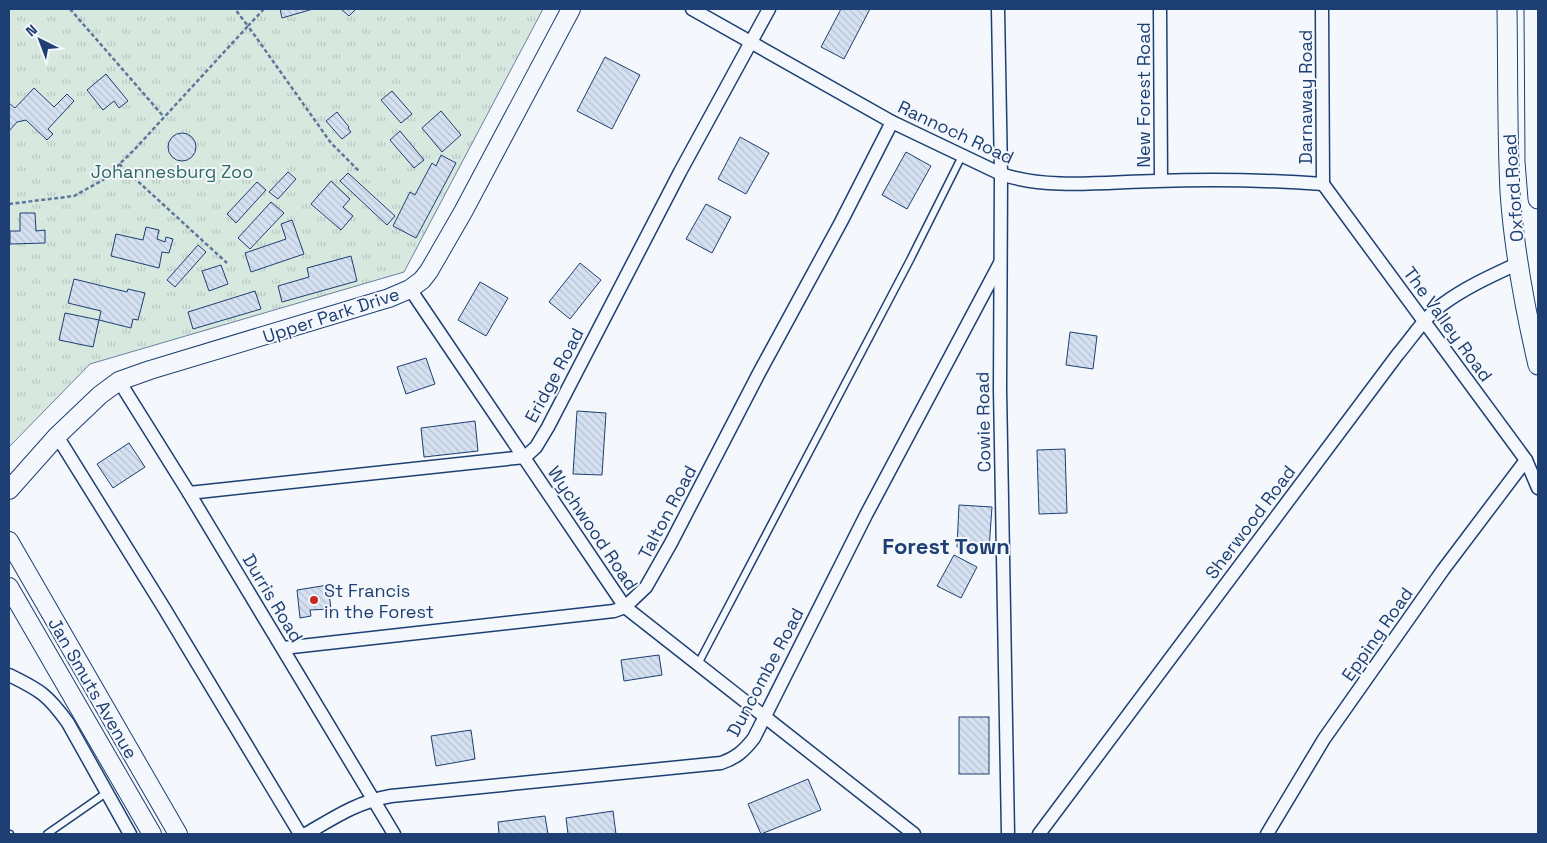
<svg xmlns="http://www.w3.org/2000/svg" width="1547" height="843" font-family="'Space Grotesk',sans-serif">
<defs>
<pattern id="park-tufts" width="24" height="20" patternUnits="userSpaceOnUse" patternTransform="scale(1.25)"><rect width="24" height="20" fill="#d7e8df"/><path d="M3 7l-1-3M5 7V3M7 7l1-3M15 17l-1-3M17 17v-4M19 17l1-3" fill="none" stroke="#b8c8c3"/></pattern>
<pattern id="building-back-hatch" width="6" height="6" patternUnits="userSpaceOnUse" patternTransform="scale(1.25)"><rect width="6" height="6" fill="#d5e0f0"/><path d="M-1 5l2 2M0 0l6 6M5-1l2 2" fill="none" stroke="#b6c1d1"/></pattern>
</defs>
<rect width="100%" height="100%" fill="#f4f7fb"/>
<polygon fill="url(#park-tufts)" stroke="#687fa3" points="9,9 543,9 404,272 90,364 9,447"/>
<g fill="url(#building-back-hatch)" stroke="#1d3f73">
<polygon points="280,9 313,9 282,18"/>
<polygon points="341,9 356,9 349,16"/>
<polygon points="841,9 870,9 844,59 821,47"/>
<polygon points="605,57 640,75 612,129 577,111"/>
<polygon points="106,74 128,101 119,108 114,101 103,110 87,90"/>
<polygon points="34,88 54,107 67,94 74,101 48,129 53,134 47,140 26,120 17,122 9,131 9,103 15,108"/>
<polygon points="392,91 412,114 401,123 381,100"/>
<polygon points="441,111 461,135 442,152 422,128"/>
<polygon points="337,112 349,127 348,128 351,132 342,139 326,121"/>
<polygon points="400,131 424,160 414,168 390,140"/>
<circle cx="182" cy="147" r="14"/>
<polygon points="740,137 769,153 746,194 718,179"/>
<polygon points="906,152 931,166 907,209 882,195"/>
<polygon points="441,155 456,163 416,238 393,226 410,192 415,195 432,163 436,166"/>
<polygon points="288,172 296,179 278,199 269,192"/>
<polygon points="348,173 395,216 387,225 340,181"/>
<polygon points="331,181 350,199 343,207 353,216 341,230 311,204"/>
<polygon points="257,182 266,190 236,223 227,214"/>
<polygon points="271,202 284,213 250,249 238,238"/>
<polygon points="706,204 731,217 712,253 686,239"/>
<polygon points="20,213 35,213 36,231 45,230 45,243 10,244 10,231 20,231"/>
<polygon points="292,220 304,254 251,272 245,253 286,239 281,224"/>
<polygon points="146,227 159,230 157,239 165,242 166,237 173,239 169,253 162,252 159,268 111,256 116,234 143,240"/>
<polygon points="198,245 206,252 175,287 167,280"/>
<polygon points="351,256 357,281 282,302 278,286 309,277 307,268"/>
<polygon points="580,263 601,280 570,319 549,302"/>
<polygon points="221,265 228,284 209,291 202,271"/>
<polygon points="74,279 127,292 128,289 145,293 138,320 133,319 131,328 99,320 101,311 68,303"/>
<polygon points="480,282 508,298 486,336 458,320"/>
<polygon points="255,291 261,309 193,329 188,312"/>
<polygon points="65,313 99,320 93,347 59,340"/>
<polygon points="1070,332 1097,336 1093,369 1066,365"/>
<polygon points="426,358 435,384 406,394 397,367"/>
<polygon points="577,411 606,413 602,475 573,474"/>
<polygon points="475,421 478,451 424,457 421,428"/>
<polygon points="129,443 145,467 113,488 97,464"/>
<polygon points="1065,449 1067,513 1039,514 1037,450"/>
<polygon points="959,505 992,507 989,549 957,547"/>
<polygon points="954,555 977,567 961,598 937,586"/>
<polygon points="328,585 331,609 310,610 311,616 300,618 297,590"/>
<polygon points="659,655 662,675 624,681 621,660"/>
<rect x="959" y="717" width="30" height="57"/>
<polygon points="471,730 475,759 436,766 431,736"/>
<polygon points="808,779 821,810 761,834 748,804"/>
<polygon points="613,811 616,834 568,834 566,818"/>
<polygon points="545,816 548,834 499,834 498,822"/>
</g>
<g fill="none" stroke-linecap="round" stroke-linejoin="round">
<defs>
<g id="service">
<polyline points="698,664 910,260 962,156"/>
<polyline points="9,834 10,834"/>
<polyline points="47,834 106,793"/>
</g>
<g id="minor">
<path d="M692,9L892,122L1001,174C1048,190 1106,182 1156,181C1211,179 1268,180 1323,184"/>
<polyline points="998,9 1001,174 1000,389 1008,834"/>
<polyline points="1160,9 1161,180"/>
<polyline points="1322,9 1323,184"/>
<polyline points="1323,184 1526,460 1538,488"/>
<polyline points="410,289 625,607 914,834"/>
<polyline points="119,381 189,493 394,834"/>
<polyline points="57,436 164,608 300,834"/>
<polyline points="189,493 525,457 536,447 548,427 680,172 769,9"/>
<polyline points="283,648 614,611 625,607 646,587 671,543 759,373 841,222 892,122"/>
<path d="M9,675C40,690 48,695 68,723L130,834"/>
<path d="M306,834C335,817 357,802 391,796L721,763C736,758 744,751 754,738L866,515L1000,263"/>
<path d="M1039,834L1398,354C1412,338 1425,316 1443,304C1466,287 1493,275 1519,263"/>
<polyline points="1267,834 1324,739 1443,570 1526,460"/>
</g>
<g id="secondary">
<polyline points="9,490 57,436 100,395 119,381 150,370 389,298 410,289 422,280 429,271 463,212 571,9"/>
<polyline points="9,541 178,834"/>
<polyline points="9,587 152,834"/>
</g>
<g id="primary">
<path d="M1507,9C1508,70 1507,131 1510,192C1514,250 1525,309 1538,365"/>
<polyline points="1534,9 1535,161 1538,199"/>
</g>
</defs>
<use href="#service" stroke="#1d3f73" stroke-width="9"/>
<use href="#minor" stroke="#1d3f73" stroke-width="15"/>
<use href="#secondary" stroke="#1d3f73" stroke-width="20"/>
<use href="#primary" stroke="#1d3f73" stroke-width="21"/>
<g stroke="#5e769c" stroke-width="2.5" stroke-dasharray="4 2.5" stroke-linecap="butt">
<polyline points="70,9 164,117"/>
<polyline points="264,9 248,26 331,143 359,171"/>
<polyline points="119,164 227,263"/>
<polyline points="9,204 74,196 103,180 134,150 248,26 235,9"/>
</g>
<use href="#service" stroke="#f4f7fb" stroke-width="6"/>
<use href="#minor" stroke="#f4f7fb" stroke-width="12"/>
<use href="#secondary" stroke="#f4f7fb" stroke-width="18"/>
<use href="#primary" stroke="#f4f7fb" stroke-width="19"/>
</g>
<circle fill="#c62828" stroke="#f4f7fb" stroke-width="2" cx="314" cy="600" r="5"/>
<g text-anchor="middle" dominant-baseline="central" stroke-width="4" stroke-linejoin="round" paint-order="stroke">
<g font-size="18" fill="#1d3f73" stroke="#f4f7fb">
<text transform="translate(1143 95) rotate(-90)">New Forest Road</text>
<text transform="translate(1305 97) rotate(-90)">Darnaway Road</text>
<text transform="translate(956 132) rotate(25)">Rannoch Road</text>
<text transform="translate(1513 188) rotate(-94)">Oxford Road</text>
<text transform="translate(331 315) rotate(-18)">Upper Park Drive</text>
<text transform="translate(1448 324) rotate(54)">The Valley Road</text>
<text transform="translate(554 375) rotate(-62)">Eridge Road</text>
<text transform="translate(983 422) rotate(-91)">Cowie Road</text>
<text transform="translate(667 512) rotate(-62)">Talton Road</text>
<text transform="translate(1250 522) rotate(-53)">Sherwood Road</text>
<text transform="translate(593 528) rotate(56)">Wychwood Road</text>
<text transform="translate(273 598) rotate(59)">Durris Road</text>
<text transform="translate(1377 634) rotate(-55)">Epping Road</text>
<text transform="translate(765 672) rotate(-62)">Duncombe Road</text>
<text transform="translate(93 688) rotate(60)">Jan Smuts Avenue</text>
</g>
<g font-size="18" fill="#2c6c60" stroke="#f4f7fb">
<text x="172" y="171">Johannesburg Zoo</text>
</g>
<g font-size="18" fill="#1d3f73" stroke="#f4f7fb" text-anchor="start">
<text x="324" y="590">St Francis<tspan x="324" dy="21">in the Forest</tspan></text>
</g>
<g font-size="22" font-weight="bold" fill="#1d3f73" stroke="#f4f7fb">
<text x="946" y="546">Forest Town</text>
</g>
</g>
<rect width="1547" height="843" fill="none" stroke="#1d3f73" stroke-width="20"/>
<g transform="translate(40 40) rotate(318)" stroke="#f4f7fb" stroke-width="4" paint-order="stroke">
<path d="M0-4L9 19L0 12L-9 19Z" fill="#1d3f73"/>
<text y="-8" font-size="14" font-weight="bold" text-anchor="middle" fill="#1d3f73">N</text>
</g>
</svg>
